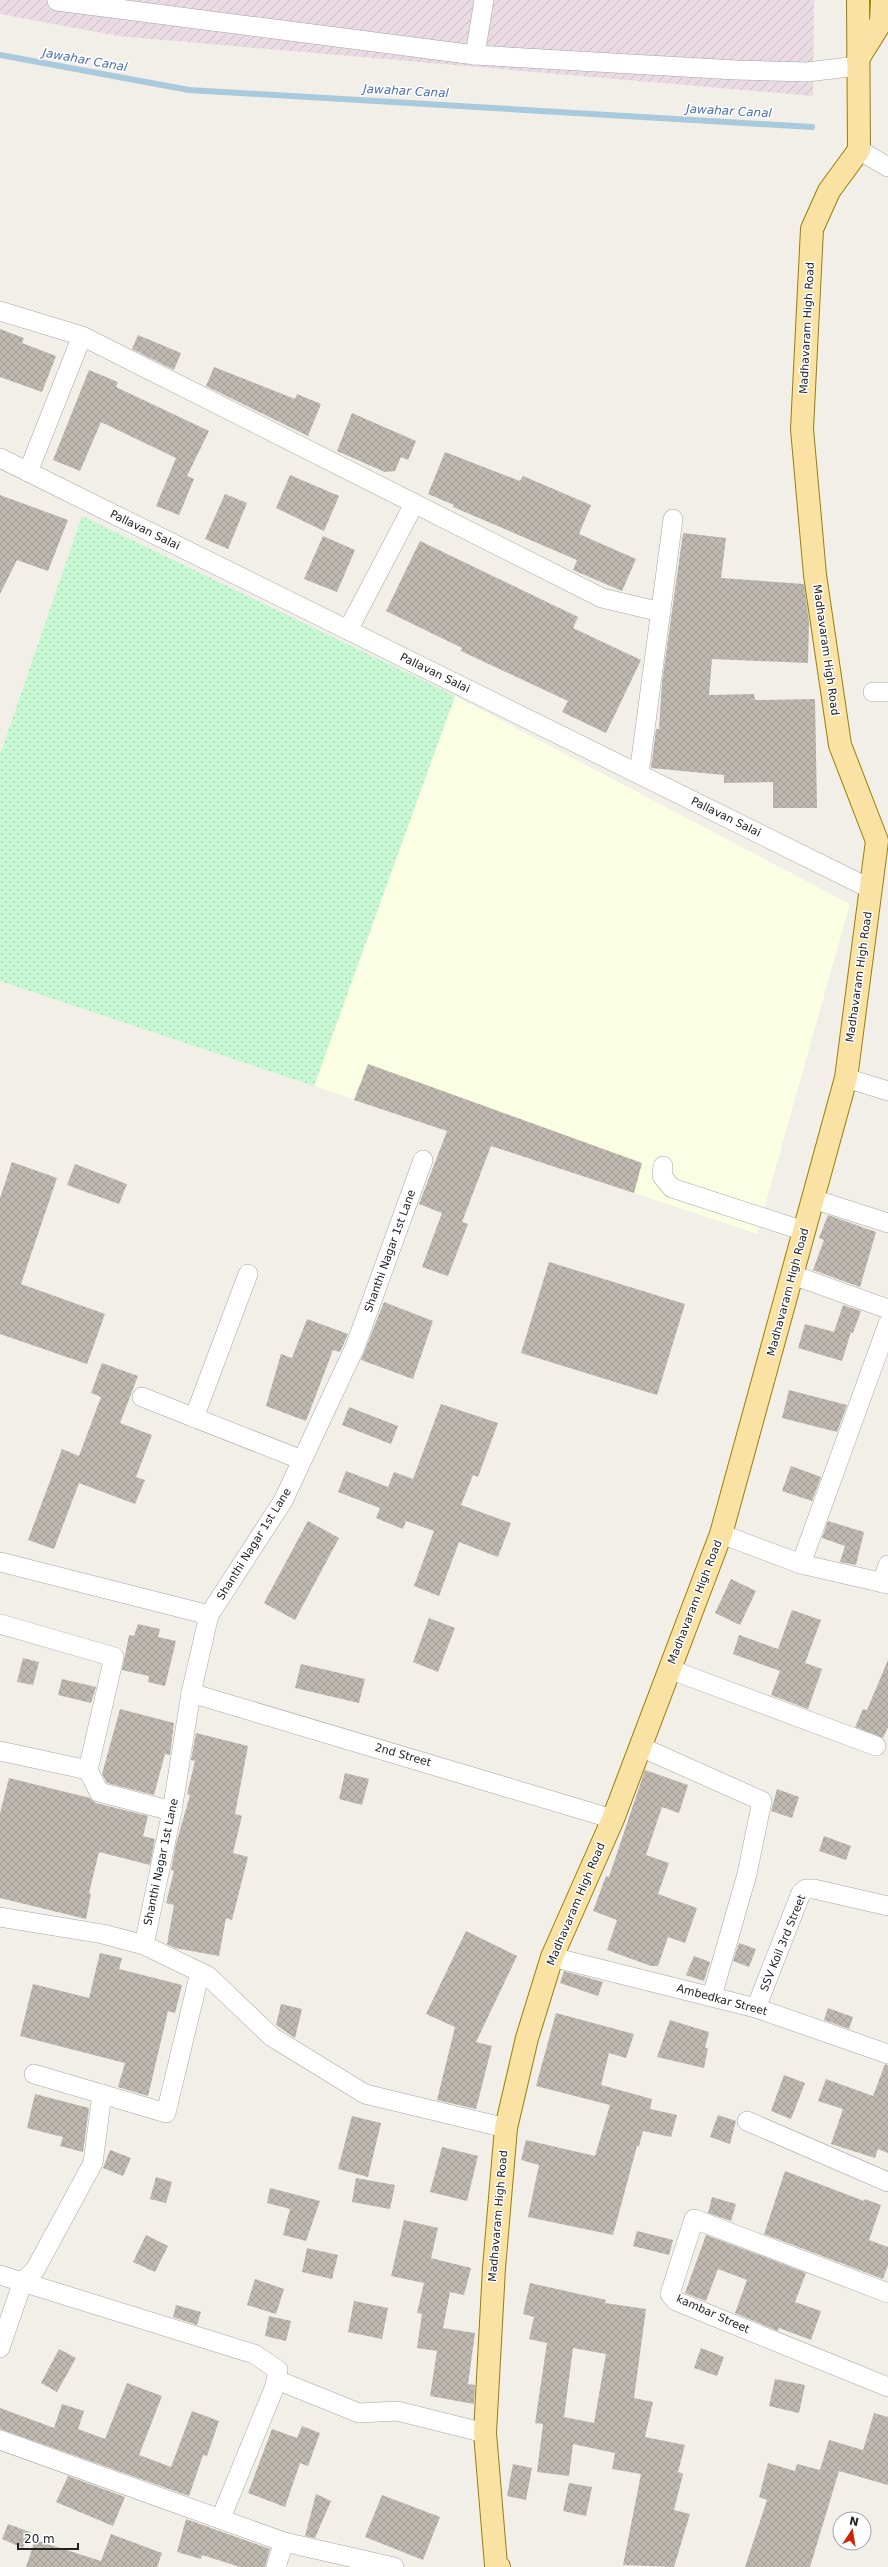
<svg xmlns="http://www.w3.org/2000/svg" width="888" height="2567" font-family="'DejaVu Sans',sans-serif">
<defs>
<pattern id="industrial-furrows" width="10" height="10" patternUnits="userSpaceOnUse"><rect width="10" height="10" fill="#eadae4"/><path d="M-1 1l2-2M0 10L10 0M9 11l2-2" fill="none" stroke="#c8bbc3"/></pattern>
<pattern id="park-dots" width="8" height="8" patternUnits="userSpaceOnUse"><rect width="8" height="8" fill="#c7f8d3"/><path d="M2 2h.1M6 6h.1" fill="none" stroke="#abd4b5" stroke-width="1.8" stroke-linecap="round"/></pattern>
<pattern id="building-cross-hatch" width="8" height="8" patternUnits="userSpaceOnUse"><rect width="8" height="8" fill="#beb8b1"/><path d="M0 0l8 8M0 8l8-8" fill="none" stroke="#a39e98"/></pattern>
</defs>
<rect width="100%" height="100%" fill="#f1efe7"/>
<polygon fill="url(#industrial-furrows)" points="0,0 814,0 813,96 118,36 0,14"/>
<polygon fill="#fafee3" points="455,696 850,904 757,1234 314,1086"/>
<polygon fill="url(#park-dots)" points="82,516 455,696 314,1086 0,981 0,755"/>
<g fill="none" stroke-linecap="round" stroke-linejoin="round">
<polyline stroke="#a9c9dd" stroke-width="6" points="0,55 189,90 812,127"/>
</g>
<g fill="url(#building-cross-hatch)" fill-rule="evenodd">
<polygon points="0,329 24,338 22,343 56,356 42,392 0,377"/>
<polygon points="138,335 181,353 174,370 132,349"/>
<polygon points="214,367 295,399 297,394 321,404 308,436 206,386"/>
<polygon points="89,370 118,382 116,387 209,431 187,476 194,479 179,515 156,506 176,458 101,422 80,471 53,460"/>
<polygon points="352,413 416,441 408,460 401,457 395,471 385,472 337,451"/>
<polygon points="445,452 520,481 523,476 591,505 579,534 636,559 622,591 573,570 577,560 453,507 454,505 428,494"/>
<polygon points="290,475 339,496 324,531 276,508"/>
<polygon points="225,494 247,503 228,549 205,539"/>
<polygon points="0,495 68,520 48,571 17,560 0,594"/>
<polygon points="683,533 726,538 721,578 804,584 809,621 808,663 712,659 709,695 754,694 755,700 815,699 817,808 773,808 773,782 724,783 724,775 651,768 656,729 659,729 662,682"/>
<polygon points="323,536 355,550 337,592 304,579"/>
<polygon points="420,541 578,617 573,628 641,660 606,733 562,712 568,701 461,651 462,648 386,611"/>
<polygon points="368,1064 642,1163 634,1193 491,1146 462,1222 468,1224 448,1276 422,1267 442,1213 419,1204 447,1131 354,1100"/>
<polygon points="12,1162 57,1178 21,1284 105,1314 87,1364 0,1334 0,1198"/>
<polygon points="75,1164 127,1184 119,1204 67,1185"/>
<polygon points="828,1215 876,1232 860,1287 813,1270 824,1240 819,1238"/>
<polygon points="549,1262 685,1304 657,1395 521,1353"/>
<polygon points="384,1302 433,1321 413,1379 361,1360"/>
<polygon points="843,1305 861,1311 853,1333 851,1332 842,1361 798,1348 805,1324 834,1332"/>
<polygon points="307,1319 348,1334 340,1352 333,1350 306,1421 266,1406 281,1354 292,1358"/>
<polygon points="102,1363 138,1376 120,1423 152,1435 136,1477 145,1480 135,1504 79,1483 54,1549 28,1540 62,1449 79,1456 101,1397 91,1393"/>
<polygon points="789,1390 847,1405 837,1432 782,1418"/>
<polygon points="441,1404 498,1423 478,1477 473,1475 461,1505 511,1523 498,1557 459,1542 439,1596 414,1586 434,1531 406,1521 403,1529 376,1518 380,1508 338,1492 346,1471 388,1487 394,1472 413,1479"/>
<polygon points="349,1407 398,1426 391,1444 342,1425"/>
<polygon points="791,1466 821,1477 812,1501 782,1491"/>
<polygon points="308,1521 339,1538 295,1620 264,1603"/>
<polygon points="828,1521 864,1532 856,1565 840,1562 845,1546 822,1538"/>
<polygon points="731,1579 756,1591 740,1625 715,1613"/>
<polygon points="792,1610 821,1620 805,1663 822,1669 808,1709 771,1695 780,1671 733,1654 739,1635 778,1649"/>
<polygon points="429,1618 455,1628 438,1672 413,1662"/>
<polygon points="138,1624 160,1629 158,1637 176,1641 165,1686 148,1682 149,1676 122,1670 129,1635 134,1636"/>
<polygon points="23,1658 39,1662 33,1685 17,1682"/>
<polygon points="888,1660 888,1727 883,1738 855,1727 863,1709 867,1710"/>
<polygon points="301,1664 365,1679 359,1703 295,1688"/>
<polygon points="62,1679 96,1687 91,1703 58,1695"/>
<polygon points="120,1709 174,1723 170,1755 165,1754 154,1795 107,1783 102,1774"/>
<polygon points="196,1733 248,1746 235,1814 242,1816 233,1853 248,1857 232,1920 226,1918 219,1956 175,1948 167,1944 174,1905 166,1903 174,1871 171,1870 176,1844 190,1795 187,1794 195,1761 191,1760"/>
<polygon points="645,1770 688,1785 679,1813 662,1807 646,1855 669,1863 658,1894 697,1908 685,1943 668,1937 658,1966 651,1966 607,1950 617,1920 593,1911 606,1876 609,1877"/>
<polygon points="345,1773 369,1779 362,1805 339,1799"/>
<polygon points="9,1778 90,1798 96,1803 148,1816 143,1836 155,1839 150,1865 99,1852 89,1893 91,1894 86,1919 0,1898 0,1813"/>
<polygon points="777,1789 799,1797 792,1818 771,1811"/>
<polygon points="824,1836 851,1846 846,1860 819,1851"/>
<polygon points="466,1931 517,1956 476,2042 492,2046 476,2109 437,2100 455,2027 426,2014"/>
<polygon points="739,1943 756,1949 749,1967 733,1961"/>
<polygon points="100,1953 122,1958 119,1969 182,1985 175,2013 168,2011 148,2096 118,2087 125,2063 20,2036 33,1984 89,1998"/>
<polygon points="694,1956 710,1962 704,1981 686,1975"/>
<polygon points="564,1971 603,1982 598,1996 560,1983"/>
<polygon points="281,2004 302,2009 295,2038 276,2025"/>
<polygon points="828,2008 853,2017 849,2029 824,2020"/>
<polygon points="556,2013 634,2034 626,2058 609,2053 601,2085 652,2099 650,2109 677,2115 671,2137 643,2131 639,2146 637,2146 613,2235 528,2217 539,2165 521,2160 526,2140 595,2156 610,2105 536,2086"/>
<polygon points="670,2020 709,2032 705,2048 708,2048 704,2068 657,2057"/>
<polygon points="885,2064 888,2065 888,2153 878,2149 875,2158 831,2144 843,2109 818,2101 826,2079 873,2096"/>
<polygon points="784,2075 805,2083 791,2119 771,2111"/>
<polygon points="35,2094 89,2108 83,2152 60,2146 63,2137 27,2128"/>
<polygon points="718,2115 736,2121 730,2144 710,2137"/>
<polygon points="352,2116 381,2123 368,2177 338,2169"/>
<polygon points="442,2147 478,2156 467,2201 430,2192"/>
<polygon points="110,2150 131,2158 123,2176 103,2168"/>
<polygon points="785,2171 864,2201 865,2199 881,2205 869,2240 888,2247 888,2265 883,2279 764,2234"/>
<polygon points="156,2177 172,2182 166,2203 150,2199"/>
<polygon points="356,2178 395,2185 390,2209 352,2202"/>
<polygon points="270,2188 320,2201 306,2241 283,2235 290,2209 267,2203"/>
<polygon points="712,2197 736,2204 731,2221 708,2213"/>
<polygon points="404,2220 438,2228 431,2258 471,2268 464,2295 450,2292 443,2328 475,2333 468,2384 475,2385 474,2404 430,2396 437,2351 417,2348 422,2314 417,2313 424,2283 391,2276"/>
<polygon points="637,2231 673,2240 669,2255 633,2246"/>
<polygon points="146,2235 168,2246 155,2272 133,2262"/>
<polygon points="706,2235 806,2273 795,2302 821,2311 811,2340 779,2328 778,2331 735,2313 747,2280 718,2269 706,2301 685,2293"/>
<polygon points="307,2248 338,2255 332,2279 302,2272"/>
<polygon points="255,2279 284,2289 276,2314 247,2305"/>
<path d="M530,2283L606,2300L605,2303L646,2309L634,2398L653,2402L645,2437L685,2445L678,2472L683,2474L674,2510L690,2514L674,2567L623,2565L641,2474L612,2469L615,2453L573,2444L569,2476L537,2472L543,2424L535,2423L547,2343L529,2339L534,2317L523,2314ZM573,2348L606,2354L594,2423L564,2417Z"/>
<polygon points="354,2301 388,2308 382,2339 348,2332"/>
<polygon points="176,2305 201,2312 197,2325 173,2317"/>
<polygon points="269,2316 291,2321 286,2341 265,2336"/>
<polygon points="701,2348 724,2357 717,2376 694,2368"/>
<polygon points="59,2349 76,2358 57,2392 41,2383"/>
<polygon points="775,2379 805,2385 799,2413 769,2406"/>
<polygon points="127,2383 162,2396 139,2455 171,2467 192,2411 219,2421 207,2456 203,2455 189,2496 0,2429 0,2408 54,2428 62,2404 84,2411 78,2429 105,2439"/>
<polygon points="874,2413 888,2417 888,2485 839,2471 810,2567 745,2567 767,2500 759,2497 768,2463 795,2471 797,2464 820,2470 829,2440 863,2450"/>
<polygon points="302,2426 320,2433 308,2466 300,2463 285,2507 248,2493 272,2429 297,2438"/>
<polygon points="513,2464 532,2468 526,2500 507,2496"/>
<polygon points="68,2476 125,2497 113,2526 56,2502"/>
<polygon points="569,2483 592,2487 586,2516 563,2511"/>
<polygon points="316,2494 331,2501 315,2538 305,2536"/>
<polygon points="382,2495 440,2517 423,2560 365,2537"/>
<polygon points="186,2519 270,2549 265,2567 240,2567 202,2555 201,2559 177,2552"/>
<polygon points="8,2524 30,2532 23,2548 2,2539"/>
<polygon points="111,2534 162,2553 157,2567 26,2567 35,2540 101,2561"/>
</g>
<g fill="none" stroke-linecap="round" stroke-linejoin="round">
<defs>
<g id="minor">
<polyline points="57,1 475,55 736,70 807,72 858,66"/>
<polyline points="475,55 484,0"/>
<polyline points="859,150 888,167"/>
<polyline points="0,311 82,336 602,598 661,612"/>
<polyline points="0,458 871,889"/>
<polyline points="28,472 82,336"/>
<polyline points="348,630 414,504"/>
<polyline points="873,692 888,692"/>
<polyline points="639,774 673,519"/>
<polyline points="846,1078 888,1091"/>
<polyline points="663,1166 662,1176 672,1188 804,1231"/>
<polyline points="813,1199 888,1223"/>
<polyline points="793,1275 888,1309"/>
<polyline points="142,1397 302,1460"/>
<polyline points="194,1418 248,1274"/>
<polyline points="721,1534 801,1564 888,1584"/>
<polyline points="0,1562 209,1615"/>
<polyline points="801,1564 888,1324"/>
<polyline points="882,1583 888,1565"/>
<polyline points="0,1624 114,1657 88,1770 99,1792 172,1811"/>
<polyline points="669,1669 876,1746"/>
<polyline points="191,1693 613,1819"/>
<polyline points="641,1747 762,1801 747,1874 712,1996"/>
<polyline points="0,1751 88,1770"/>
<polyline points="0,1917 103,1934 144,1945 208,1976 272,2037 365,2094 506,2128"/>
<polyline points="144,1945 172,1811 191,1693 209,1615 283,1501 355,1347 423,1160"/>
<polyline points="552,1957 756,2008 888,2054"/>
<polyline points="756,2008 801,1893 806,1889 814,1889 888,1906"/>
<polyline points="34,2074 166,2113 200,1972"/>
<polyline points="747,2121 888,2182"/>
<polyline points="0,2275 254,2354 278,2370 275,2386 221,2518"/>
<polyline points="888,2293 694,2219 670,2294 676,2301 888,2387"/>
<polyline points="0,2348 23,2281 35,2270 93,2163 102,2094"/>
<polyline points="277,2380 359,2413 397,2411 485,2433"/>
<polyline points="0,2440 284,2542"/>
<polyline points="276,2567 284,2542 394,2567"/>
</g>
<g id="major">
<polyline points="858,59 881,22 882,0"/>
<polyline points="499,2567 496,2565 485,2433 494,2268 506,2128 527,2038 552,1957 613,1819 721,1534 846,1078 877,841 840,745 815,575 802,429 812,229 829,191 859,150 858,0"/>
</g>
</defs>
<use href="#minor" stroke="#a5a5a5" stroke-width="20"/>
<use href="#major" stroke="#997f04" stroke-width="24"/>
<use href="#minor" stroke="#fff" stroke-width="19"/>
<use href="#major" stroke="#fae2a4" stroke-width="22"/>
</g>
<g text-anchor="middle" dominant-baseline="central" stroke-width="3" stroke-linejoin="round" paint-order="stroke">
<g font-size="11" fill="#212121" stroke="#fff">
<text transform="translate(807 328) rotate(-87)">Madhavaram High Road</text>
<text transform="translate(145 530) rotate(26)">Pallavan Salai</text>
<text transform="translate(826 650) rotate(82)">Madhavaram High Road</text>
<text transform="translate(435 673) rotate(26)">Pallavan Salai</text>
<text transform="translate(726 817) rotate(26)">Pallavan Salai</text>
<text transform="translate(859 977) rotate(-82)">Madhavaram High Road</text>
<text transform="translate(390 1251) rotate(-70)">Shanthi Nagar 1st Lane</text>
<text transform="translate(788 1292) rotate(-75)">Madhavaram High Road</text>
<text transform="translate(254 1544) rotate(-58)">Shanthi Nagar 1st Lane</text>
<text transform="translate(695 1602) rotate(-69)">Madhavaram High Road</text>
<text transform="translate(403 1755) rotate(16)">2nd Street</text>
<text transform="translate(161 1862) rotate(-78)">Shanthi Nagar 1st Lane</text>
<text transform="translate(576 1904) rotate(-67)">Madhavaram High Road</text>
<text transform="translate(783 1943) rotate(-68)">SSV Koil 3rd Street</text>
<text transform="translate(722 2000) rotate(15)">Ambedkar Street</text>
<text transform="translate(498 2216) rotate(-85)">Madhavaram High Road</text>
<text transform="translate(713 2314) rotate(24)">kambar Street</text>
</g>
<g font-size="12" font-style="italic" fill="#4e6faf" stroke="#fff">
<text transform="translate(85 60) rotate(10)">Jawahar Canal</text>
<text transform="translate(406 91) rotate(3)">Jawahar Canal</text>
<text transform="translate(729 111) rotate(3)">Jawahar Canal</text>
</g>
</g>
<g transform="translate(852 2531) rotate(12)"><circle r="19" fill="#ffffff" stroke="#a6a6a6"/>
<path d="M0-3L7 15L0 10L-7 15Z" fill="#cc2505"/>
<text y="-6" font-size="11" font-weight="bold" text-anchor="middle" fill="#212121">N</text>
</g>
<path d="M18 2543v6h60v-6" fill="none" stroke="#212121" stroke-width="2"/>
<text x="24" y="2543" font-size="12" fill="#212121" stroke="#ffffff" stroke-width="3" paint-order="stroke">20 m</text>
</svg>
